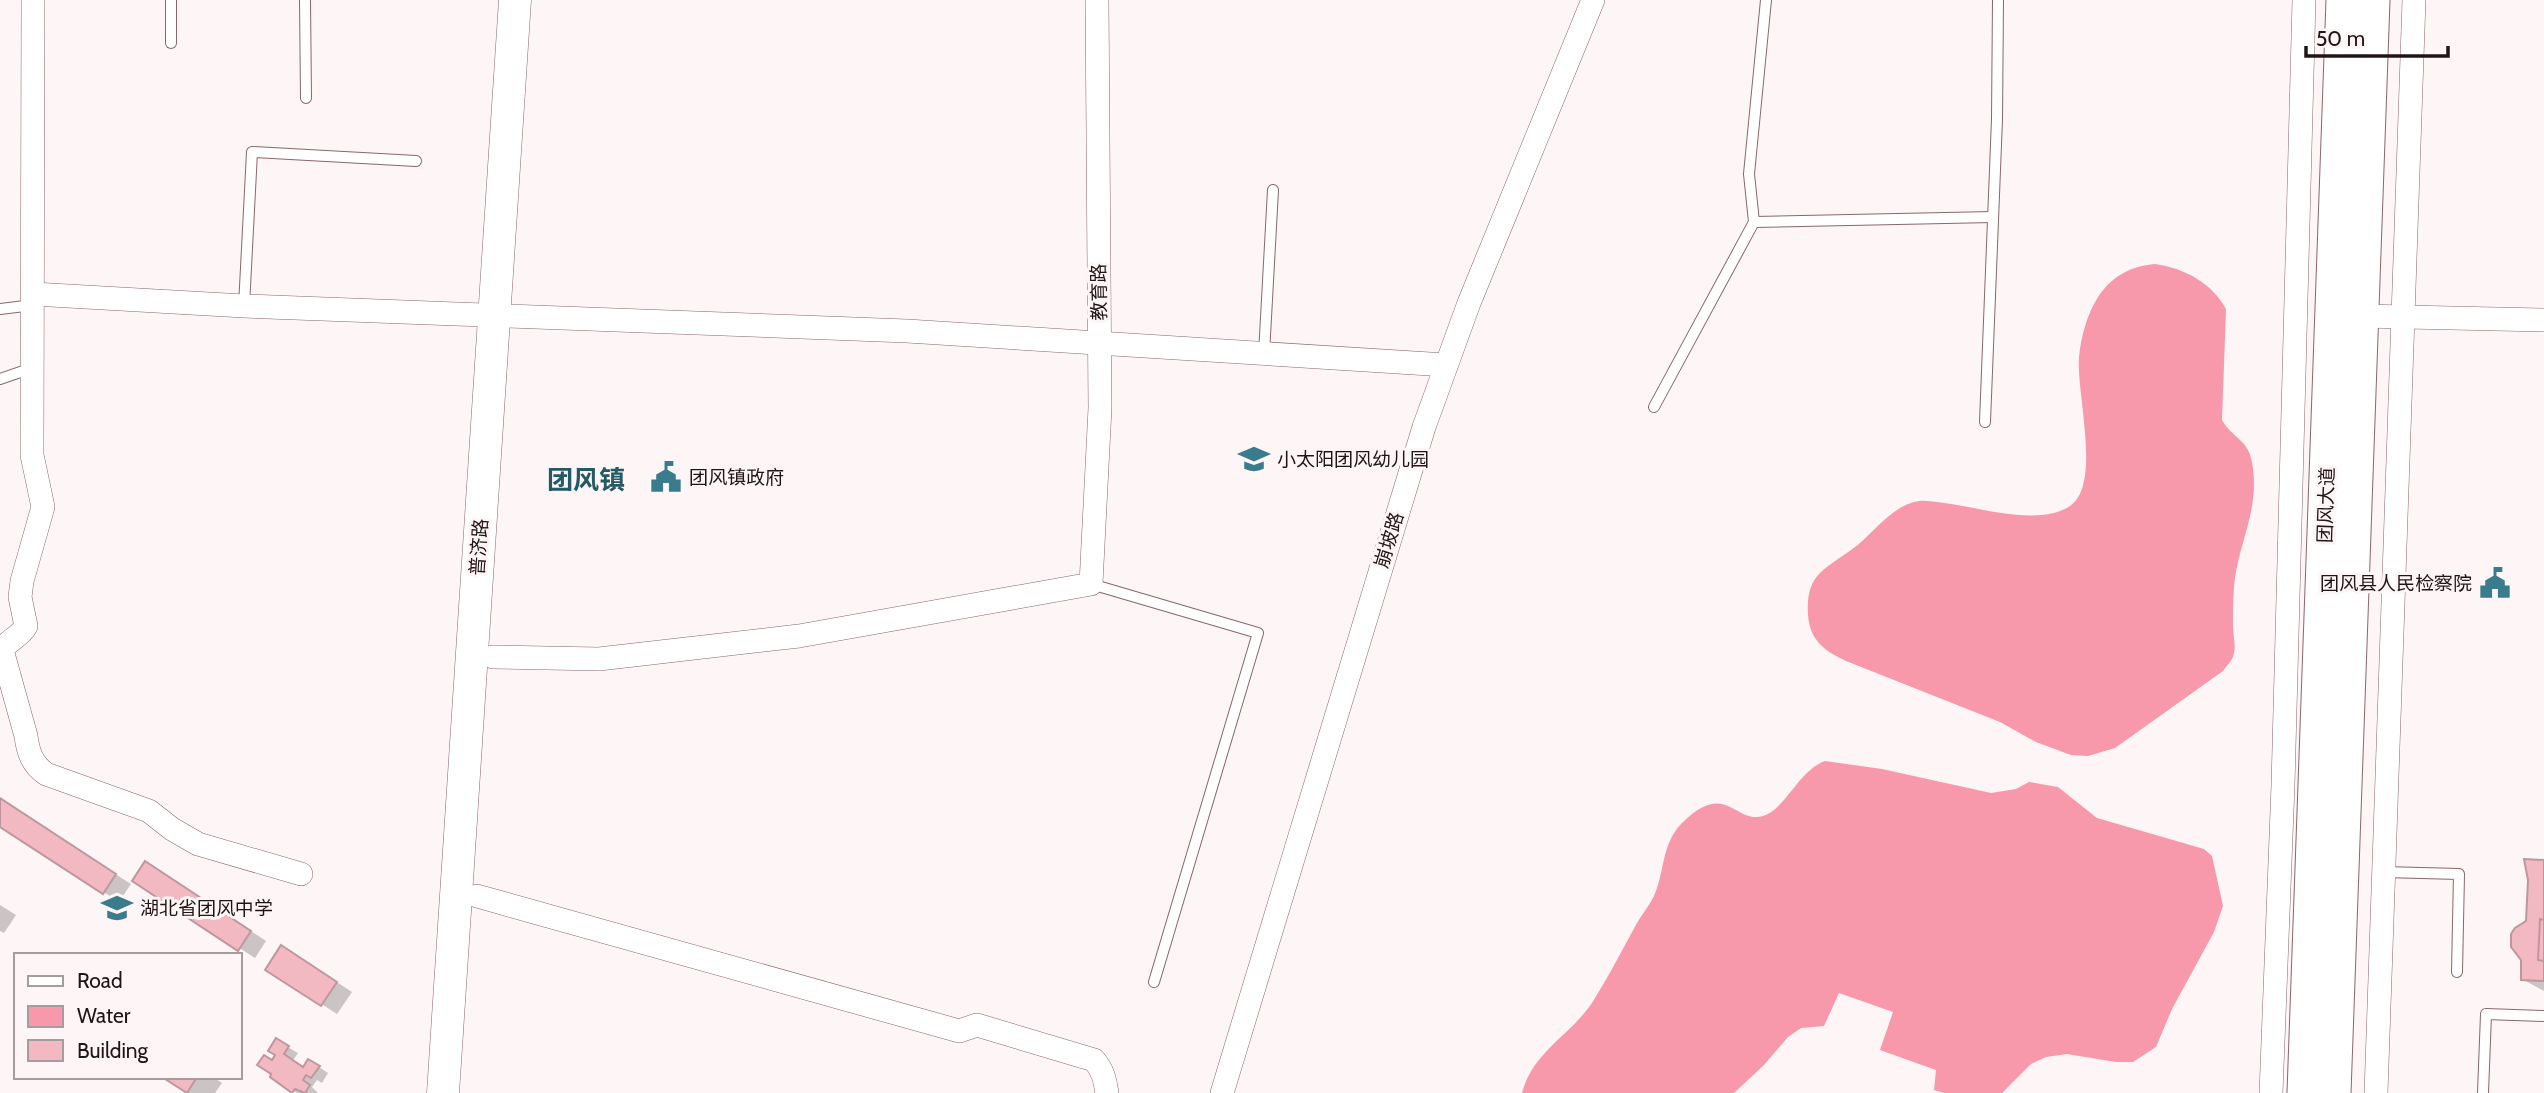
<svg xmlns="http://www.w3.org/2000/svg" width="2544" height="1093" font-family="Cabin,'Noto Sans SC',sans-serif">
<rect width="100%" height="100%" fill="#fdf5f6"/>
<g fill="#f799ab">
<path d="M2155,264C2184,268 2212,283 2226,309L2222,420C2232,438 2248,439 2252,462C2260,507 2241,537 2235,578C2233,593 2233,611 2233,626C2233,635 2236,645 2234,653C2233,660 2227,665 2223,671L2115,748L2088,756L2071,755L2036,742L2000,722L1846,661C1825,651 1810,641 1808,615C1806,575 1822,571 1851,550C1873,535 1891,505 1919,501C1929,500 1941,503 1951,504C1985,509 2040,526 2070,506C2102,485 2076,392 2079,357C2081,337 2087,314 2098,297C2112,276 2131,266 2155,264Z"/>
<path d="M1825,761L1882,769L1991,793L2016,789L2029,782L2058,787L2097,818L2204,849L2212,856L2223,906L2214,932L2172,1009L2156,1047L2133,1062H2116L2067,1054L2046,1057L2031,1064L2002,1093H1944L1934,1090L1936,1070L1880,1050L1893,1012L1839,993L1824,1026L1801,1028L1788,1037L1764,1065L1734,1093H1522C1533,1050 1574,1034 1595,998C1610,974 1623,948 1637,923C1642,914 1649,906 1654,896C1665,872 1661,844 1682,823C1726,779 1734,824 1763,816C1786,809 1798,771 1825,761Z"/>
</g>
<g fill="#0003">
<polygon points="0,800 131,884 119,902 0,825"/>
<polygon points="2544,862 2544,991 2522,979 2528,922"/>
<polygon points="161,872 266,941 255,958 134,880"/>
<polygon points="0,905 16,915 4,933 0,931"/>
<polygon points="297,956 352,992 337,1014 267,969"/>
<polygon points="277,1041 298,1053 292,1062 304,1069 319,1067 328,1073 322,1083 317,1080 312,1087 318,1093 297,1093 272,1077 273,1062 278,1054"/>
<polygon points="165,1077 213,1077 222,1083 215,1093 189,1093"/>
</g>
<g fill="#f3b9c3" stroke="#be979e" stroke-width="2">
<polygon points="0,798 116,874 103,894 0,827"/>
<polygon points="2524,859 2544,860 2544,981 2521,980 2521,960 2511,947 2511,934 2515,928 2526,921 2528,880"/>
<polygon points="145,861 251,931 238,951 132,881"/>
<polygon points="2540,919 2544,920 2544,961 2538,960"/>
<polygon points="281,945 337,982 321,1006 265,970"/>
<polygon points="276,1038 289,1046 284,1054 303,1067 308,1059 320,1066 311,1078 306,1075 303,1080 310,1085 305,1093 295,1089 292,1093 270,1077 271,1074 257,1065 264,1055 272,1060 275,1055 268,1051"/>
<polygon points="162,1077 197,1077 187,1093"/>
</g>
<g fill="none" stroke-linecap="round" stroke-linejoin="round">
<defs>
<g id="lane">
<polyline points="305,0 306,98"/>
<polyline points="171,43 171,0"/>
<polyline points="1754,222 1993,217"/>
<polyline points="244,306 252,152 416,161"/>
<polyline points="0,309 33,305"/>
<polyline points="1264,354 1273,190"/>
<polyline points="0,379 32,368"/>
<polyline points="1654,407 1754,222 1749,174 1766,0"/>
<polyline points="1985,422 1997,119 1998,0"/>
<polyline points="1091,584 1258,633 1154,982"/>
<polyline points="2384,872 2459,874 2457,972"/>
<polyline points="2483,1093 2486,1014 2544,1016"/>
</g>
<g id="street">
<path d="M33,0L32,455L43,507L22,581L20,597L26,626C20,637 8,640 2,650L26,736C28,752 32,764 46,774L149,811L172,829L198,844L301,874"/>
<polyline points="33,294 244,306 907,331 1446,365"/>
<polyline points="2361,316 2544,320"/>
<polyline points="493,657 599,659 799,636 1091,584 1100,408 1097,0"/>
<path d="M477,896L959,1031L977,1025L1094,1060C1103,1070 1105,1080 1107,1093"/>
<polyline points="1222,1093 1424,427 1469,303 1593,0"/>
<polyline points="2271,1093 2283,785 2304,0"/>
<polyline points="2376,1093 2414,0"/>
</g>
<polyline id="secondary" points="443,1093 515,0"/>
<g id="primary">
<polyline points="2305,1093 2344,0"/>
<polyline points="2333,1093 2372,0"/>
</g>
</defs>
<use href="#lane" stroke="#8a666c" stroke-width="12"/>
<use href="#street" stroke="#8a666c" stroke-width="24"/>
<use href="#secondary" stroke="#8a666c" stroke-width="33"/>
<use href="#primary" stroke="#8a666c" stroke-width="37"/>
<use href="#lane" stroke="#fff" stroke-width="10"/>
<use href="#street" stroke="#fff" stroke-width="23"/>
<use href="#secondary" stroke="#fff" stroke-width="32"/>
<use href="#primary" stroke="#fff" stroke-width="35"/>
</g>
<defs>
<symbol id="school-bare" viewBox="-9 -9 18 18"><path d="M0-5L7-2L0 1L-7-2ZM-4 1L0 2.5L4 1V4Q0 6-4 4Z" fill="#397c8d" stroke="#fdf5f6" stroke-width="2.5" paint-order="stroke"/></symbol>
<symbol id="civic-bare" viewBox="-9 -9 18 18"><path d="M-.6-6.5H3V-4.5H.6V-3L4-1V1h2V6H-6V1h2V-1L-.6-3ZM-1.2 2.5V6h2.4V2.5Z" fill="#397c8d" stroke="#fdf5f6" stroke-width="2.5" paint-order="stroke"/></symbol>
</defs>
<g fill-rule="evenodd">
<use href="#school-bare" x="1232" y="437" width="44" height="44"/>
<use href="#civic-bare" x="644" y="455" width="44" height="44"/>
<use href="#civic-bare" x="2473" y="561" width="44" height="44"/>
<use href="#school-bare" x="95" y="886" width="44" height="44"/>
</g>
<g text-anchor="middle" dominant-baseline="central" stroke-width="6" stroke-linejoin="round" paint-order="stroke">
<g font-size="19" fill="#231517" stroke="#fdf5f6">
<text transform="translate(1099 292) rotate(-91)">教育路</text>
<text transform="translate(2326 505) rotate(-88)">团风大道</text>
<text transform="translate(1389 540) rotate(-73)">崩坡路</text>
<text transform="translate(479 547) rotate(-86)">普济路</text>
</g>
<g font-size="19" fill="#231517" stroke="#fdf5f6" text-anchor="start">
<text x="1277" y="459">小太阳团风幼儿园</text>
<text x="689" y="477">团风镇政府</text>
<text x="2472" y="583" text-anchor="end">团风县人民检察院</text>
<text x="140" y="908">湖北省团风中学</text>
</g>
<g font-size="26" font-weight="bold" fill="#245967" stroke="#fdf5f6">
<text x="586" y="480">团风镇</text>
</g>
</g>
<rect x="14" y="953" width="228" height="126" fill="#fdf5f6" stroke="#a69b9d" stroke-width="2"/>
<rect x="28" y="976" width="35" height="10" fill="#ffffff" stroke="#a69b9d" stroke-width="2"/>
<text x="77" y="988" font-size="21" fill="#231517">Road</text>
<rect x="28" y="1006" width="35" height="21" fill="#f799ab" stroke="#a69b9d" stroke-width="2"/>
<text x="77" y="1023" font-size="21" fill="#231517">Water</text>
<rect x="28" y="1040" width="35" height="21" fill="#f3b9c3" stroke="#a69b9d" stroke-width="2"/>
<text x="77" y="1058" font-size="21" fill="#231517">Building</text>
<path d="M2306 46v10h142v-10" fill="none" stroke="#231517" stroke-width="3.5"/>
<text x="2316" y="46" font-size="21" fill="#231517" stroke="#fdf5f6" stroke-width="5" paint-order="stroke">50 m</text>
</svg>
